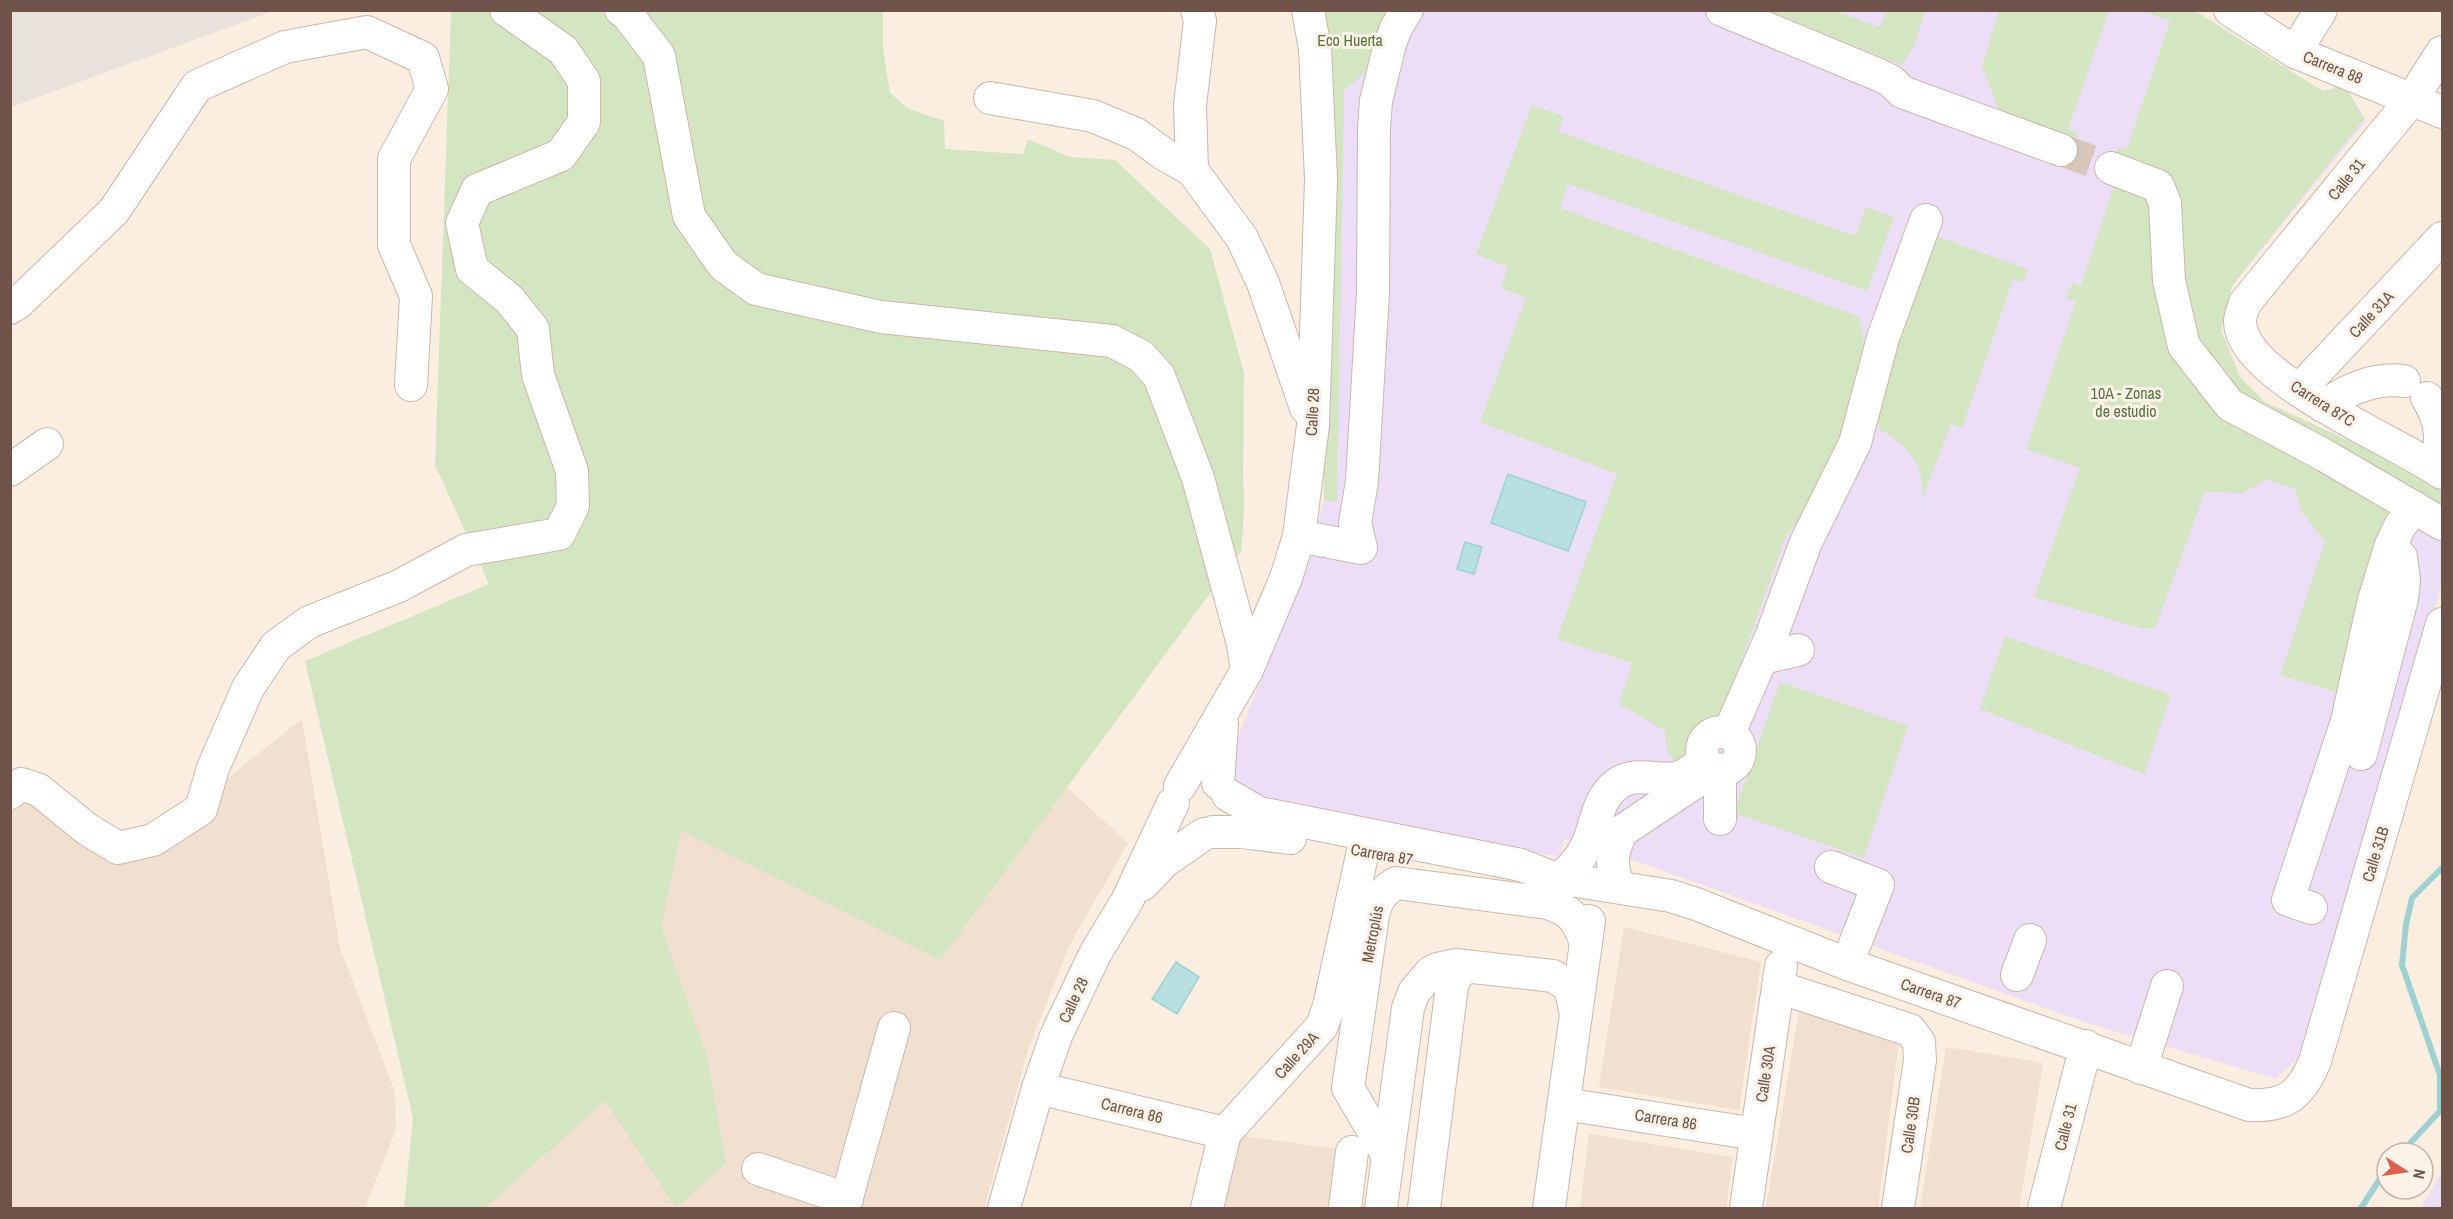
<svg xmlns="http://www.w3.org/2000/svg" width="2453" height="1219" font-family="'Archivo Narrow',sans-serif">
<rect width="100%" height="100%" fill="#faeee1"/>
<g fill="#f1dfd0">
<polygon points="630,700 1034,757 1128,843 1069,946 1028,1050 984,1208 426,1208"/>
<polygon points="302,719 340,948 395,1092 396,1129 365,1208 11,1208 11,811 34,796 107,847 177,822 245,764"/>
<polygon points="1624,927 1761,962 1739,1110 1599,1087"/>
<polygon points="1799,1010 1899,1040 1878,1208 1766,1208"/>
<polygon points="1946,1047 2043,1063 2019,1208 1920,1208"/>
<polygon points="1589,1134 1733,1157 1726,1208 1580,1208"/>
<polygon points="1235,1135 1337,1149 1330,1208 1221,1208"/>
</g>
<polygon fill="#e9e1dc" points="11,10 273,10 273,11 11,107"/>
<g fill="#ebdef6">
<polygon points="1321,11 2195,11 2323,91 2345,85 2366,121 2232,286 2221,330 2240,377 2265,402 2442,483 2442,583 2311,1045 2276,1079 2087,1023 1619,855 1577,842 1564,839 1560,857 1262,805 1232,791 1226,766 1301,582 1324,500"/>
<polygon points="2442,1171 2442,1208 2421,1208"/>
</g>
<g fill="#d4e6c1">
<path d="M451,11H883V49L890,93L909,109L944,121L945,149L1023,154L1028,139L1070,157L1115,160L1210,249L1244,373L1243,483C1246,498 1242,533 1242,550L940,960L681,831L661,927L707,1057L726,1163L676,1208L605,1101L485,1208H404L413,1118L305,661L489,584L435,465Z"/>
<path d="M1321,11H1393C1379,47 1378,67 1344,90L1337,502L1324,500Z"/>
<polygon points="1767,11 1835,11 1880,27 1887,11 1925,11 1914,46 1902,65"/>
<polygon points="1999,11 2109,11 2068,129 2078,132 2071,153 2006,129 1982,66"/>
<polygon points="2141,11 2195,11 2323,91 2345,85 2364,119 2232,286 2221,330 2240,377 2265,402 2442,484 2442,526 2414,507 2352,697 2280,675 2325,541 2302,513 2295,489 2267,479 2243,493 2205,492 2155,628 2140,628 2034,597 2080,468 2026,449 2076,302 2066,299 2072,283 2081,285 2119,173 2111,168 2118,148 2127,149 2170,21"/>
<path d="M1532,105L1563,116L1559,132L1856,236L1866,207L1894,217L1867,291L1568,184L1560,208L1858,316C1882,376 1825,490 1786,536L1716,732L1705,738L1701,749L1679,768L1667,751L1665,731L1619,704L1633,663L1557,639L1617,474L1480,422L1526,298L1501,288L1508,267L1476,254Z"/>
<path d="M1933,235L2028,269L2023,283L2013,279L1962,428L1951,424L1921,502C1928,468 1908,445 1879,429L1878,416L1883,389Z"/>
<polygon points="2005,636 2171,695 2144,774 1980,709"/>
<polygon points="1780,682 1908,726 1864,858 1734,813"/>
</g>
<g fill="#b8e0e1" stroke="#9fd0d2" stroke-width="1.5">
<polygon points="1508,474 1586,502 1568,551 1491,523"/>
<polygon points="1465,542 1482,547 1474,574 1457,569"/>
<polygon points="1176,962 1199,977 1177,1014 1152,999"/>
</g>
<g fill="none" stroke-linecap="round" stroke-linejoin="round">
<g stroke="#9fd0d2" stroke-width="6">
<polyline points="2401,1153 2440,1111 2440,1075 2402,965 2406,924 2412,898 2442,868"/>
<polyline points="2361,1208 2387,1168"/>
</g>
<polyline stroke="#d7c7bb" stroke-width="32" stroke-dasharray="32 16" stroke-linecap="butt" points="2061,150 2111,168"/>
<defs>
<g id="minor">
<polyline points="621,10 627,14 659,56 689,216 723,265 756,289 881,317 1112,341 1141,356 1159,376 1198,478 1243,644 1247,670"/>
<polyline points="1722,10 1879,75 1891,81 1902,92 2061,150"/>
<polyline points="2230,10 2295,52 2442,112"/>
<polyline points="2295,52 2321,10"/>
<path d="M2442,52L2412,99L2245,303C2243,309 2240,316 2240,321C2239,378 2401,443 2442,473"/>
<polyline points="990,98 1093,116 1136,134 1165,155 1192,170 1242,238 1263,283 1306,408"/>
<polyline points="2111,168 2158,186 2165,203 2169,281 2184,346 2230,405 2324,455 2442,524"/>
<polyline points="1192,170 1190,105 1200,21 1197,10"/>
<polyline points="10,308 18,303 114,211 197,86 285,47 367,32 423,58 432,89 394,159 394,245 416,296 411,385"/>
<polyline points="2299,390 2442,238"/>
<path d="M2427,398C2443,423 2442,440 2436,469"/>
<path d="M2323,406C2348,390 2373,377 2404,381"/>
<polyline points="10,470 47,444"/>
<polyline points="1299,536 1361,548 1355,523 1362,481 1373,293 1374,128 1376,101 1390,44 1396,28 1407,10"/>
<polyline points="1762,658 1798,650"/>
<circle cx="1721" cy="751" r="19"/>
<polyline points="1729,733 1771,637 1806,542 1855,443 1883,338 1926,220"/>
<polyline points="2361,754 2402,599 2404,580 2401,557 2391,545"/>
<polyline points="1720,770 1720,819"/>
<polyline points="1218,783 1222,724"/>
<polyline points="1180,786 1247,670 1286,578 1299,536 1313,425 1321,179 1315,49 1308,10"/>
<polyline points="10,793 21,784 39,790 87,829 118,848 153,840 201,809 213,768 248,688 276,646 309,622 399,586 466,550 559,534 573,506 572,471 538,375 533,329 509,299 472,269 462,223 477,190 561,155 584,122 584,81 563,50 506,10"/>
<path d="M1228,795L1259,813L1521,865L1551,877L1671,896L1696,904L1847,964L2249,1105C2286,1107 2301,1095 2315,1061L2442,624"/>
<polyline points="1213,832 1242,832 1290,838"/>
<polyline points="1831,867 1878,885 1847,964"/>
<path d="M1560,878C1574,867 1584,854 1590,838C1597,818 1599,798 1617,784C1635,771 1657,781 1676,778C1686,776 1696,767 1704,761"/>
<polyline points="1142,885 1165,861 1204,834"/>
<path d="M1620,887C1609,868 1612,850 1622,831L1703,777"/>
<polyline points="2311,908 2288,900 2347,721 2374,600 2391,545 2400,526 2414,507"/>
<polyline points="2017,975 2030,940"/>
<polyline points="1778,987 1910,1030 1919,1042 1920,1060 1898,1208"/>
<polyline points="2141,1068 2167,986"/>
<polyline points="1038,1088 1225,1133"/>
<polyline points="1577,1106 1756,1134"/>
<path d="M1388,1156L1348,1088L1373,915C1377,899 1382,892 1396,883L1548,903C1572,911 1577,919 1586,943"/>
<polyline points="758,1169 847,1199"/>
<polyline points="844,1208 894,1028"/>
<polyline points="1004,1208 1038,1088 1056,1036 1095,954 1127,901 1173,803"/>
<polyline points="1207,1208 1225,1133 1322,1026 1329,1006 1363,851"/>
<polyline points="1345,1208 1352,1152"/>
<polyline points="1381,1208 1408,1008 1414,992 1430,973 1437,969 1455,965 1553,976 1570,987 1576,1014"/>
<polyline points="1424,1208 1452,986 1458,972 1469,967"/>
<polyline points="1549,1208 1589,921"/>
<polyline points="1746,1208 1781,966"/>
<polyline points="2044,1208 2086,1046"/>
</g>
</defs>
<use href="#minor" stroke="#ccb7ac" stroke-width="34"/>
<use href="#minor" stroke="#fff" stroke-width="32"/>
</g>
<g text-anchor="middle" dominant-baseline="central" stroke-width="6" stroke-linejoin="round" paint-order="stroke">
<g font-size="16" fill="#567443" stroke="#fdf2e7">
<text x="1350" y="40">Eco Huerta</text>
<text x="2126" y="393">10A - Zonas<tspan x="2126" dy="18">de estudio</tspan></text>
</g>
<g font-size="16" fill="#6f534a" stroke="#fdf2e7">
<text transform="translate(2333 67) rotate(22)">Carrera 88</text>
<text transform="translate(2346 179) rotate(-51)">Calle 31</text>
<text transform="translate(2371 314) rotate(-47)">Calle 31A</text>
<text transform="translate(2323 403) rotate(32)">Carrera 87C</text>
<text transform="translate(1312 412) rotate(-87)">Calle 28</text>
<text transform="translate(1382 854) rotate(10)">Carrera 87</text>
<text transform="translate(2375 854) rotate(-73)">Calle 31B</text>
<text transform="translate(1372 934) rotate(-79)">Metroplús</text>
<text transform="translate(1931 993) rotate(19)">Carrera 87</text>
<text transform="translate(1073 1000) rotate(-65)">Calle 28</text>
<text transform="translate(1296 1055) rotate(-48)">Calle 29A</text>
<text transform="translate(1765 1074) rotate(-81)">Calle 30A</text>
<text transform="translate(1132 1110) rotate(14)">Carrera 86</text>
<text transform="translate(1666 1119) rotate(9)">Carrera 86</text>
<text transform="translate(1910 1125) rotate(-82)">Calle 30B</text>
<text transform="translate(2065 1127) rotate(-76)">Calle 31</text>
</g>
</g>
<rect width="2453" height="1219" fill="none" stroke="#6f534a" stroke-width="24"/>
<g transform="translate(2405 1171) rotate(102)"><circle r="28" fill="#fdf2e7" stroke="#c4b2a8" stroke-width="1.5"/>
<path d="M0-4.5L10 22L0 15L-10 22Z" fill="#db604f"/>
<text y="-9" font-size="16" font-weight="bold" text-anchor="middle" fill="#6f534a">N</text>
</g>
</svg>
